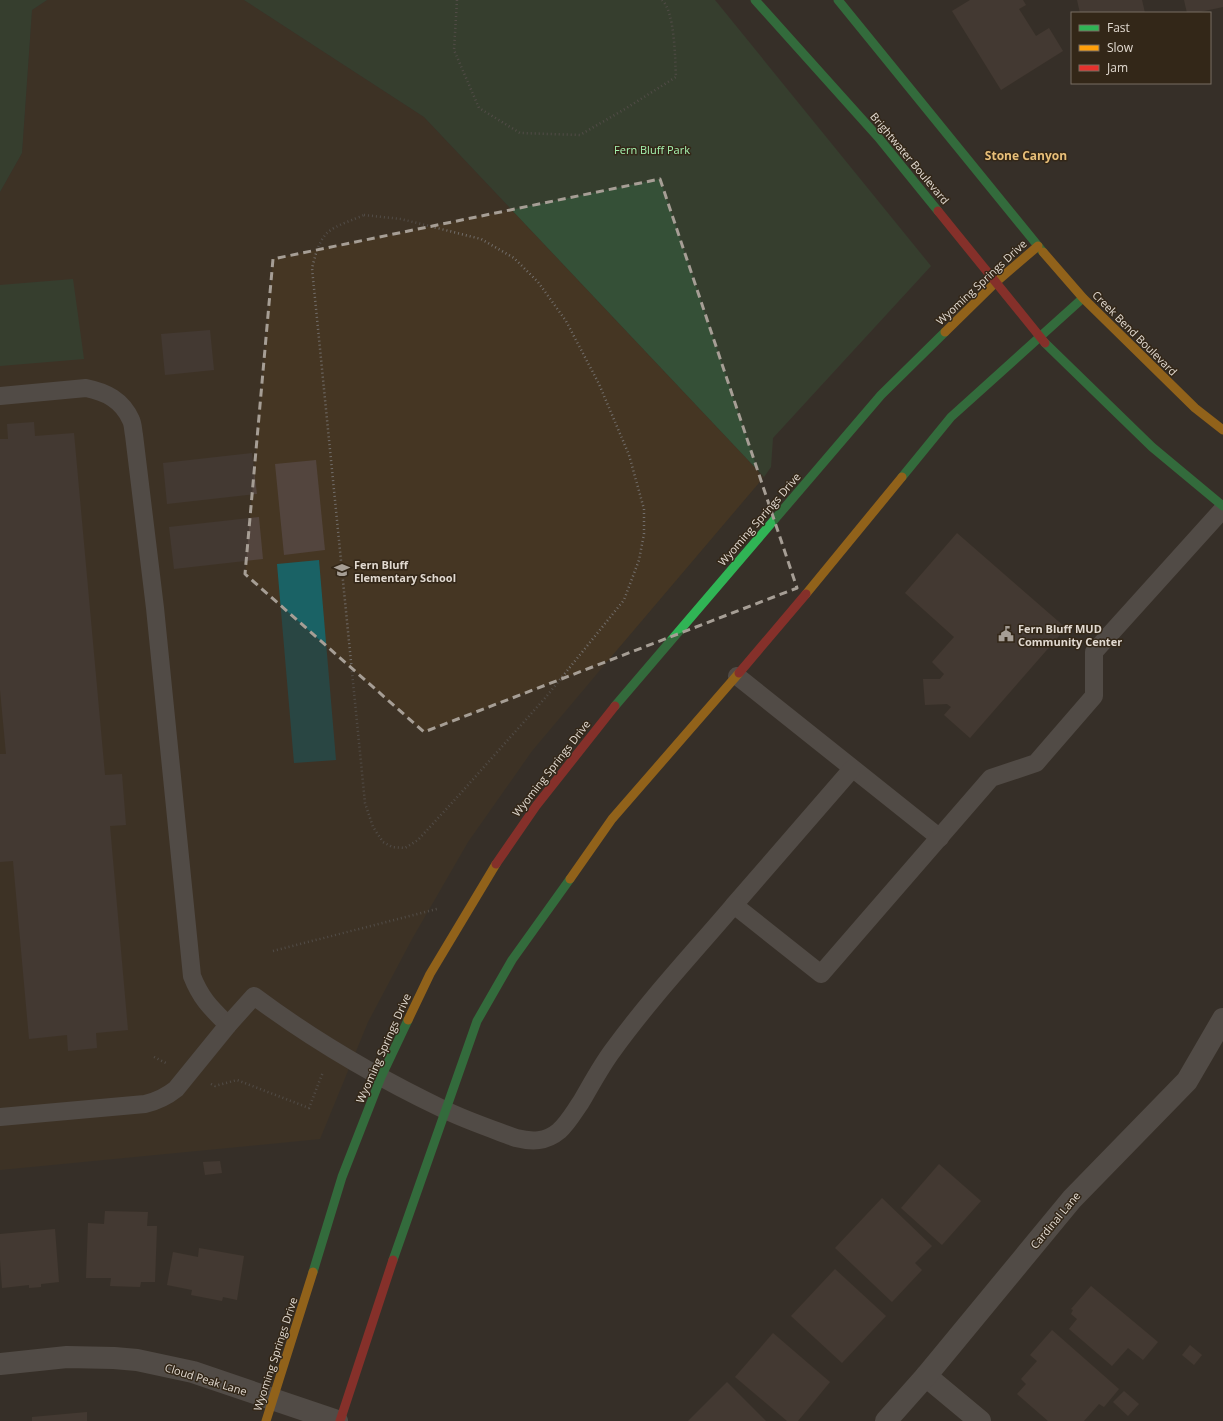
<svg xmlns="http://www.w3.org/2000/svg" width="1223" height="1421" font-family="'Open Sans',sans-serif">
<rect width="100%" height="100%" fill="#373028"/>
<polygon fill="#453623" points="47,0 244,0 424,117 764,477 606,663 532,751 468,842 412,939 368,1022 320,1139 0,1170 0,192 22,153 32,10"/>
<g fill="#355037">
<polygon points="0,0 47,0 32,10 22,153 0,192"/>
<polygon points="244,0 715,0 931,266 773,438 771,467 764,477 424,117"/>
<polygon points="73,279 84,359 0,366 0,285"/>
</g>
<polygon fill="#1a6265" points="319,560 336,760 294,763 277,564"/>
<g fill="#53453e">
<polygon points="970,0 1023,0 1026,5 1019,9 1036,36 1049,28 1063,51 1001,90 952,11"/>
<polygon points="1077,0 1142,0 1145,13 1080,13"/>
<polygon points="1184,0 1223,0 1223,7 1195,13 1187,13"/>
<polygon points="210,330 214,370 165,375 161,334"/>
<polygon points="34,422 35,436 74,433 105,775 122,774 126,825 110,826 128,1030 96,1033 97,1048 68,1051 67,1035 29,1039 13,861 0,862 0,754 6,754 0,690 0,439 8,439 7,424"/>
<polygon points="252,453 257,494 167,504 163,463"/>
<polygon points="316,460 325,550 284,555 275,464"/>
<polygon points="259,517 263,559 174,569 169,527"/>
<polygon points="957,533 1066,628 970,738 944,715 951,707 947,704 925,705 923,679 940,679 944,674 932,662 954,637 905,593"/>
<polygon points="220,1161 222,1173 205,1175 203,1162"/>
<polygon points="939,1164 981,1201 942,1245 901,1208"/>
<polygon points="882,1198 932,1246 915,1263 922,1270 892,1302 835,1248"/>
<polygon points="105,1211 148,1212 147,1226 157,1226 155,1282 141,1282 140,1287 110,1286 111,1278 86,1278 88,1223 104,1224"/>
<polygon points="55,1229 59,1282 41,1284 41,1287 29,1288 29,1285 2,1288 0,1260 0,1234"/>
<polygon points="199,1248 244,1256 237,1300 223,1297 222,1301 191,1295 192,1290 167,1285 173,1252 198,1257"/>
<polygon points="835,1269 886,1316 842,1363 791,1316"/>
<polygon points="1091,1286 1158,1342 1143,1360 1128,1348 1112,1366 1069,1329 1077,1319 1071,1314 1073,1310 1071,1309"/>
<polygon points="1052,1330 1119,1389 1104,1407 1099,1404 1084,1421 1048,1421 1017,1394 1026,1384 1021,1379 1037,1361 1030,1355"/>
<polygon points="773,1333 830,1382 798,1421 787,1421 735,1377"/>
<polygon points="1190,1345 1202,1355 1194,1365 1182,1355"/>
<polygon points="727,1382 766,1421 688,1421"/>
<polygon points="1124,1391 1139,1404 1128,1416 1113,1402"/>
<polygon points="87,1412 87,1421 32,1421 32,1417"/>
</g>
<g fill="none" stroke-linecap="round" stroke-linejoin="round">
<g stroke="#726e6b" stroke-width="2.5" stroke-dasharray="1 3" stroke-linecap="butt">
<path d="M457,0L454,50L479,108L520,133L580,135L625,109L676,77C675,59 675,12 662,0"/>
<path d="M364,215L401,219L481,239L514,258L538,282L566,321L599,384L629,455L644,509V534L639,560L624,600L546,697L460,794L418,840L405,848L392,847L383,842L373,827L365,803L312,268C315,257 318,242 327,233C336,225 353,220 364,215Z"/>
<polyline points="273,951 437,909"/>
<polyline points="154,1057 166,1063"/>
<polyline points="211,1084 215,1086 237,1080 309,1108 323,1072"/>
</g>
<g stroke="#726d6b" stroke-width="18">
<path d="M0,396L86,388C106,392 122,400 131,420C133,424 133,430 134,435L155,608L192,976C201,999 211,1008 228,1025"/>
<polyline points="737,676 940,838"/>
<polyline points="734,905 852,769"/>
<path d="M0,1117L145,1104C158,1101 166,1097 176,1089L228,1025L254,996C313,1040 378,1078 445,1110C468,1121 492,1129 516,1138C532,1142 546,1142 559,1131C568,1123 574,1112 581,1102C591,1085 601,1066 613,1050C650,999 693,953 734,905L821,974L991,778L1036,763L1094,696V652L1223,509"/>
</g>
<g stroke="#726d6b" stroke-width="22">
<polyline points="0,1364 67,1357 114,1358 137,1360 193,1372 337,1421"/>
<polyline points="926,1376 980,1421"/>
<polyline points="886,1421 926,1376 1072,1199 1187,1081 1223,1019"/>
</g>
<g stroke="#30b455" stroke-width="9">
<polyline points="755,0 878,137 938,211"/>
<polyline points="838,0 1043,252"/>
<polyline points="1045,343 1152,447 1223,506"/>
<polyline points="902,477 951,417 1083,298"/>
<polyline points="615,706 881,395 945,332"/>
<polyline points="393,1260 477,1021 512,960 570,879"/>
<polyline points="313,1272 342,1177 381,1077 408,1020"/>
</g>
<g stroke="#ff9f0a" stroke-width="9">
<polyline points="1043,252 1083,298 1195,408 1223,430"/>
<polyline points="945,332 996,282 1038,246"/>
<polyline points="806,594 902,477"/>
<polyline points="570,879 612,819 739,673"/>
<polyline points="408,1020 430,974 496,864"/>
<polyline points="266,1421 313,1272"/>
</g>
<g stroke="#e5322d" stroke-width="9">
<polyline points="938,211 1045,343"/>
<polyline points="739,673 806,594"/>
<polyline points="496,864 536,806 615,706"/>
<polyline points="340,1421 393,1260"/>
</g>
</g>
<path d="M0 0H1223V1421H0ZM660,179L797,588L424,732L245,574L273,259Z" fill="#373028" fill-opacity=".55" fill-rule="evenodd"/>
<path fill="none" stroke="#a69e95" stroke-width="3" stroke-dasharray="8 5" stroke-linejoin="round" d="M660,179L797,588L424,732L245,574L273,259Z"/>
<defs>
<symbol id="school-bare" viewBox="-9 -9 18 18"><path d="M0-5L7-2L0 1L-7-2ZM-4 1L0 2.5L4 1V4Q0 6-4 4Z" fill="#a69e95" stroke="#332718" stroke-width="2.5" paint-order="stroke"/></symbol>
<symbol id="civic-bare" viewBox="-9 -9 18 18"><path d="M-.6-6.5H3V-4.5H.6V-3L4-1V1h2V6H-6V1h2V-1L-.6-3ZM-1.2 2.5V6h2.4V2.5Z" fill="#a69e95" stroke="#332718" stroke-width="2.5" paint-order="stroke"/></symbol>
</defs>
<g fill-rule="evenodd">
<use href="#school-bare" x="331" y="559" width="22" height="22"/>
<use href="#civic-bare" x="995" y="623" width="22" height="22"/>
</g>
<g text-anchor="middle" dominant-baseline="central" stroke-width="3" stroke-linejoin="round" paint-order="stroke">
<g font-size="11" fill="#a6f5b1" stroke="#332718">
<text x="652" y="149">Fern Bluff Park</text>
</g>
<g font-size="11" fill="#e1d9d0" stroke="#332718">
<text transform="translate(910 158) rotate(50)">Brightwater Boulevard</text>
<text transform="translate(981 282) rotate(-43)">Wyoming Springs Drive</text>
<text transform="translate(1135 333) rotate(45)">Creek Bend Boulevard</text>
<text transform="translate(759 519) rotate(-49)">Wyoming Springs Drive</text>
<text transform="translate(551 768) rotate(-52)">Wyoming Springs Drive</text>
<text transform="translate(383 1048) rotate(-66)">Wyoming Springs Drive</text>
<text transform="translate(1055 1220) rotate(-50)">Cardinal Lane</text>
<text transform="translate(275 1354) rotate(-72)">Wyoming Springs Drive</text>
<text transform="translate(206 1379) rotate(17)">Cloud Peak Lane</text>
</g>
<g font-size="11" font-weight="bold" fill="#e1d9d0" stroke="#332718" text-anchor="start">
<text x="354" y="564">Fern Bluff<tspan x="354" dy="13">Elementary School</tspan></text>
<text x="1018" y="628">Fern Bluff MUD<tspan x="1018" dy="13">Community Center</tspan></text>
</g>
<g font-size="12" font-weight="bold" fill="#e8bf79" stroke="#332718">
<text x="1026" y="155">Stone Canyon</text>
</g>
</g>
<rect x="1071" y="12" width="140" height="72" fill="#332718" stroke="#796e62"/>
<rect x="1079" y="25" width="20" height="6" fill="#30b455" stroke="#796e62"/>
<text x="1107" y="32" font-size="12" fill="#e1d9d0">Fast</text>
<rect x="1079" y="45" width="20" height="6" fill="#ff9f0a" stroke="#796e62"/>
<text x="1107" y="52" font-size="12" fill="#e1d9d0">Slow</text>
<rect x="1079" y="65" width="20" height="6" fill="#e5322d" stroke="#796e62"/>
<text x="1107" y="72" font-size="12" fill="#e1d9d0">Jam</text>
</svg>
